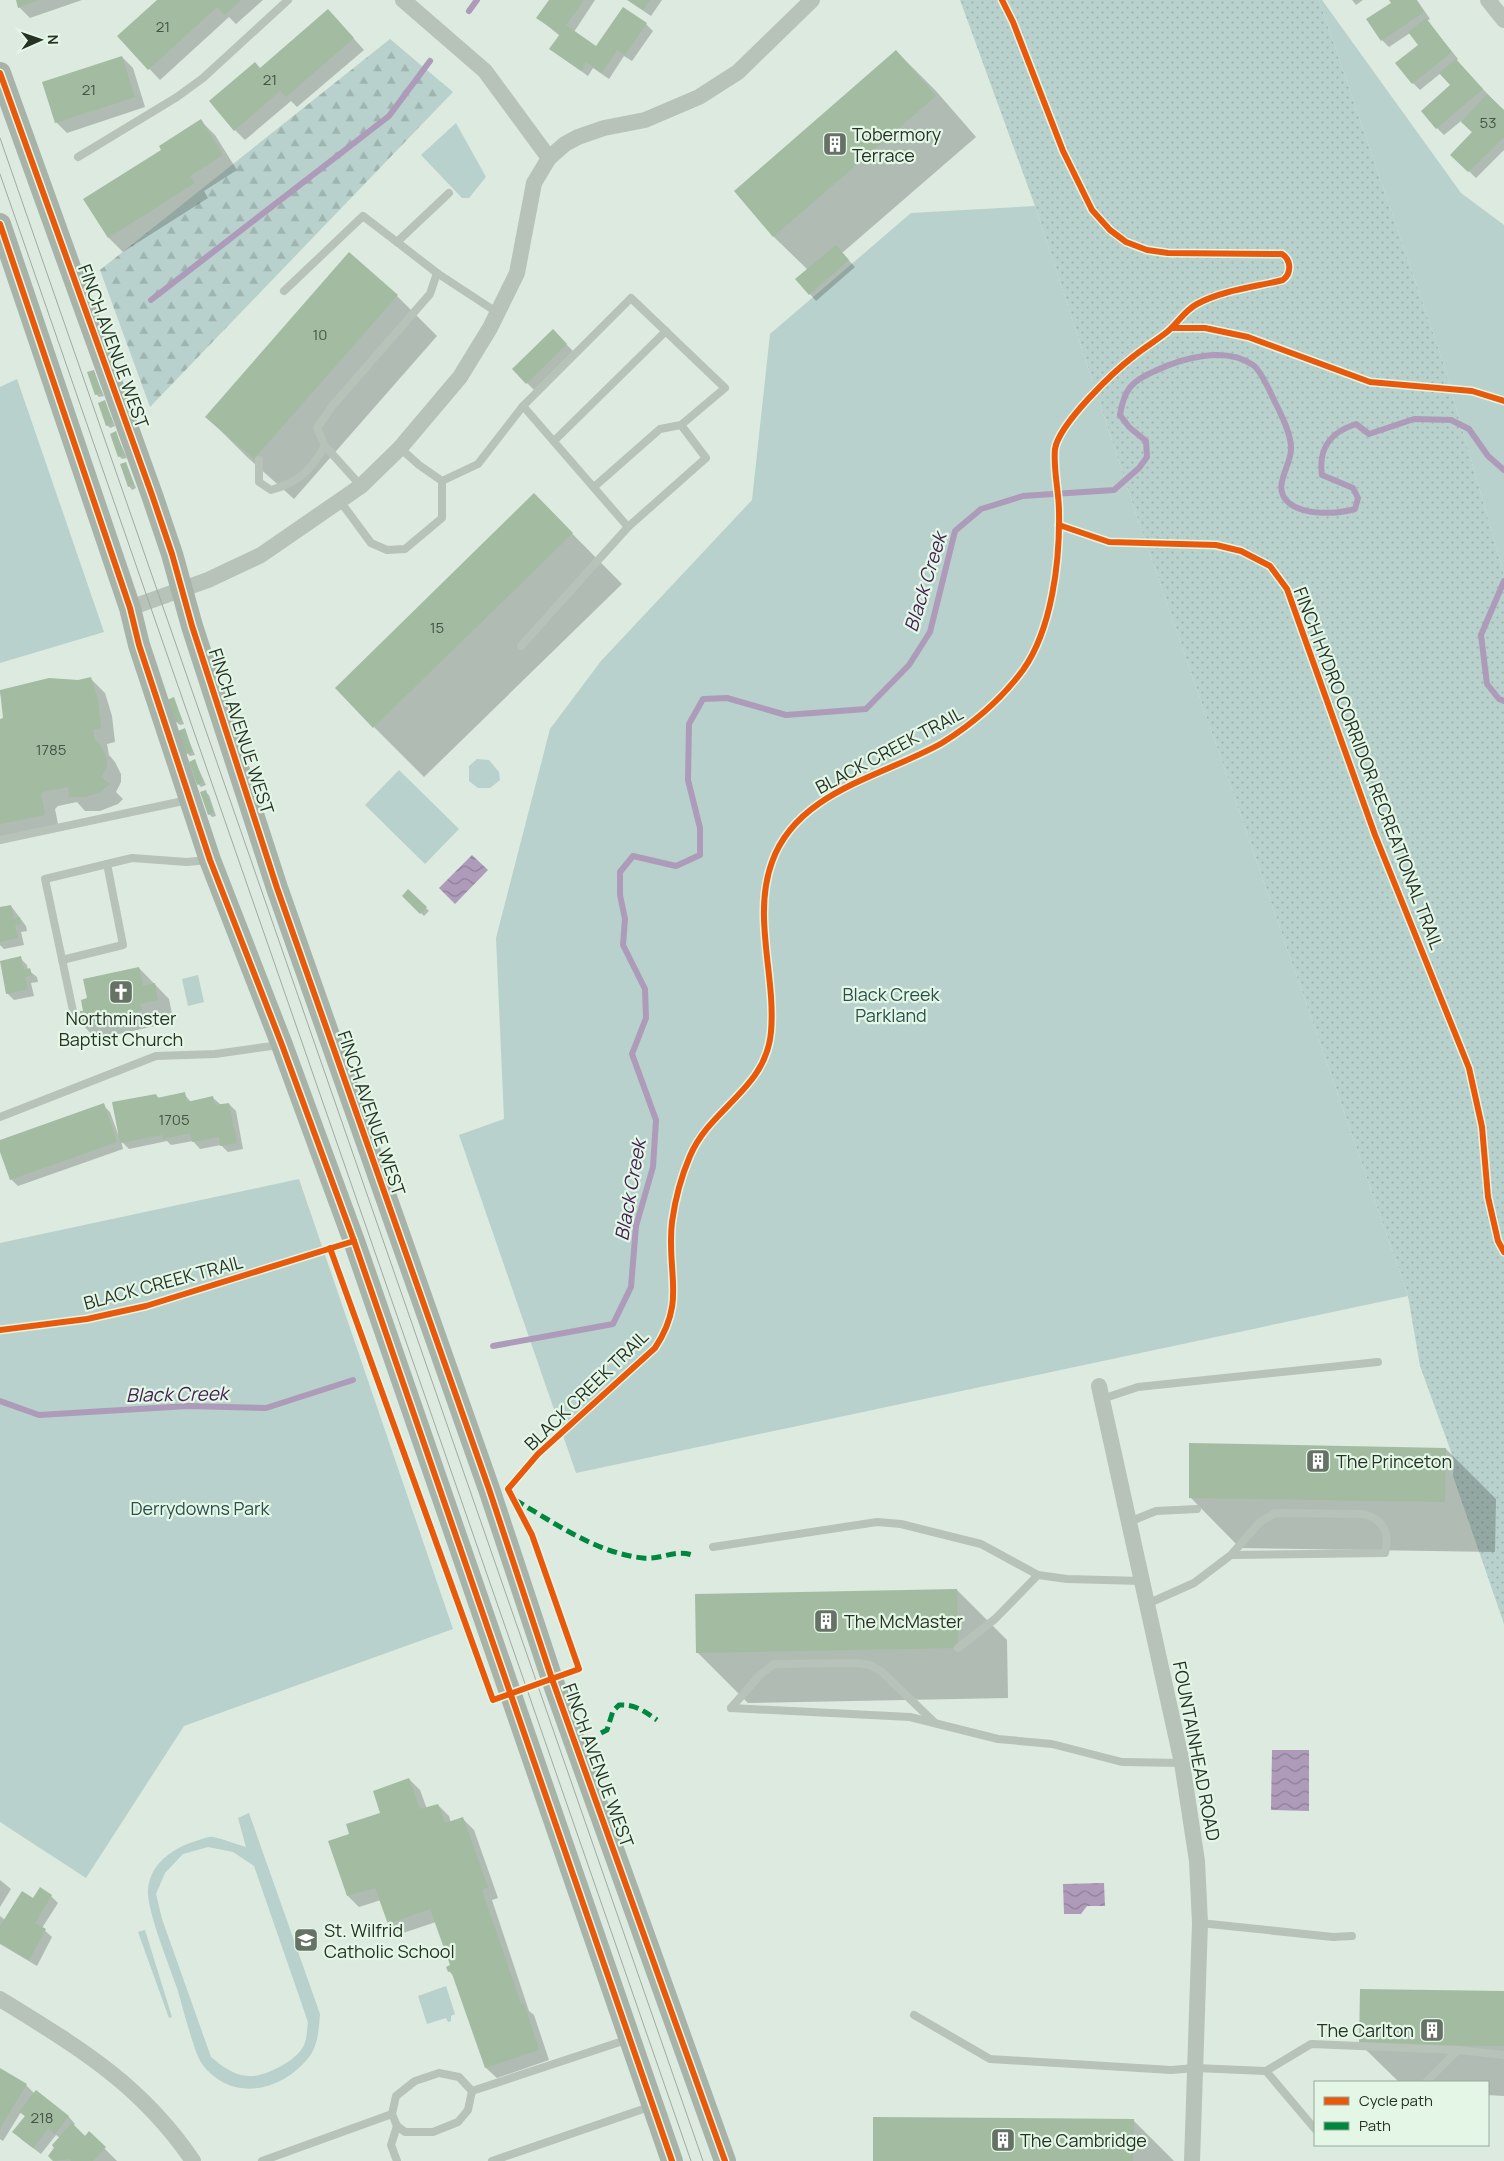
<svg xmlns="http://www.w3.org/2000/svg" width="1504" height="2161" font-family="Manrope,sans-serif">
<defs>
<pattern id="grass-dots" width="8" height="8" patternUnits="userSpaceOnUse" patternTransform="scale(1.25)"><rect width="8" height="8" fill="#b8d1cc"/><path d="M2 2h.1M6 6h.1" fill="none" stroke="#9eb4af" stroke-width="1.8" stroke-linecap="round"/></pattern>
<pattern id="forest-firs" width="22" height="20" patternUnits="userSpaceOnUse" patternTransform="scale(1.25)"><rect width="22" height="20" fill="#b8d1cc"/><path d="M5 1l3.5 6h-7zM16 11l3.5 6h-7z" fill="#9eb4af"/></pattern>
<pattern id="water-waves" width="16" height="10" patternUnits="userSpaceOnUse" patternTransform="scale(1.25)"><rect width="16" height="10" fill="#ae9bba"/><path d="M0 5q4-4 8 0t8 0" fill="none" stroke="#8e7f97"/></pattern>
</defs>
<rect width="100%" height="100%" fill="#ddeae0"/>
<polygon fill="url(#grass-dots)" points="960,0 1319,0 1443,362 1504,574 1504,1624 1453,1476 1454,1460 1420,1366 1408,1296 1139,523 1035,206"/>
<polygon fill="url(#forest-firs)" points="390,39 453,92 150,407 100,270"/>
<g fill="#b8d1cc" fill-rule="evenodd">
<polygon points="1319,0 1322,0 1461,193 1504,225 1504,574 1443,362"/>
<polygon points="456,123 486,177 469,198 462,198 421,155"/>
<polygon points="1035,206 1139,523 1408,1296 576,1473 459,1135 504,1119 496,938 550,729 601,661 752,500 770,334 911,213"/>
<polygon points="17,379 104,632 0,663 0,387"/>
<polygon points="477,759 489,760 499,772 500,780 490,788 478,788 469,781 469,766"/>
<polygon points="399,770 459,829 425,864 365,805"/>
<polygon points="198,975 204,1002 188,1006 182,979"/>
<polygon points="299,1179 453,1629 184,1726 86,1878 0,1822 0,1243"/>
<path d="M249,1813L320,2014C319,2028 318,2046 309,2057C282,2092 231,2103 202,2064C194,2053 182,2004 177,1988C170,1968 146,1908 148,1890C150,1862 175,1847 199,1840C203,1839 209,1836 213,1837C224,1839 235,1844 246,1847L238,1818ZM208,1847L233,1852L254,1866L308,2022C307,2029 307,2039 304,2045C298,2060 264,2078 248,2076C233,2075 222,2066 211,2057L162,1919L156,1894L165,1873L183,1854Z"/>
<polygon points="145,1930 172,2017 169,2018 138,1932"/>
<polygon points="446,1986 455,2014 451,2016 451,2021 448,2022 446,2018 427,2024 418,1996"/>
</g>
<g fill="url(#water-waves)">
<polygon points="472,855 488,870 455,904 439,888"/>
<polygon points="1272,1750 1309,1750 1309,1811 1271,1810"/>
<polygon points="1104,1883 1105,1906 1087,1906 1081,1914 1064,1914 1063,1884"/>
</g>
<g fill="#0003">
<polygon points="17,0 82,0 30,18 19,7"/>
<polygon points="159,0 263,0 236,24 229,17 160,80 119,37"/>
<polygon points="550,0 595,0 574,32 597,47 646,24 653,31 632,61 624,56 609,79 593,68 588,76 551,49 560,36 538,18"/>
<polygon points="627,0 662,0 651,16"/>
<polygon points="1352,0 1363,0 1356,5"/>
<polygon points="1391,0 1417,0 1430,19 1427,21 1458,59 1456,61 1504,111 1504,150 1476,178 1459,162 1473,133 1461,121 1444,135 1437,128 1452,85 1441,73 1420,90 1413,83 1420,45 1410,33 1389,47 1382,40 1393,3"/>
<polygon points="328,10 364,50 297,107 291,101 245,140 235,130 260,69"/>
<polygon points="896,51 936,91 976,137 842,253 855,267 816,301 810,294 808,270 774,237 735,191"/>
<polygon points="122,57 133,68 145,107 67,133 56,122"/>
<polygon points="201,121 215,135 237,170 204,191 208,198 123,252 109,238 85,200 163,150"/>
<polygon points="397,296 437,336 294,499 247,457 207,417"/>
<polygon points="553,331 573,351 534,390 513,369"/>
<polygon points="93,371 104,396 99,397 96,394"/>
<polygon points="105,402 115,426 110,428 107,425"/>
<polygon points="116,433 127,458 122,459 119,456"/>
<polygon points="126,463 136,488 132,490 129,486"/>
<polygon points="534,495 622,584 424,777 374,727"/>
<polygon points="91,679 105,693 112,716 115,742 107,744 109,755 115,762 121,774 121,782 116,792 123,799 118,804 100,811 85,811 77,802 58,806 55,809 59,829 0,841 0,720 5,719 0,691 49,680 78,681"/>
<polygon points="174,699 184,724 180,725 176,722"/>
<polygon points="184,730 195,755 190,756 187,753"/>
<polygon points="195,761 206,785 201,787 198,784"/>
<polygon points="205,792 209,795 216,816 212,817 209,814"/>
<polygon points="408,890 429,911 424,916 403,896"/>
<polygon points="11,906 26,926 27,931 21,932 24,945 4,949 0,945 0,908"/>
<polygon points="20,958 27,965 28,970 37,977 38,982 31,983 34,996 14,1000 7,993"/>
<polygon points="139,968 169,999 172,1014 154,1018 155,1026 96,1039 82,1024 89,999"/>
<polygon points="184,1094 191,1102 213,1098 220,1104 229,1104 236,1111 243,1149 228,1152 221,1145 200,1149 193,1141 171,1145 167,1141 129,1149 121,1141 123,1149 18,1186 11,1179 0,1148 0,1142 103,1105 110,1112 118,1134 156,1095 160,1099"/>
<polygon points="1446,1449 1496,1499 1495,1552 1240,1548 1190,1497"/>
<polygon points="957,1590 1007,1640 1008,1698 748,1703 697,1652"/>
<polygon points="409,1779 420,1790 427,1809 438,1805 449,1816 451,1823 463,1819 474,1830 498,1898 492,1900 529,2011 534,2015 549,2060 497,2078 486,2068 455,1978 449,1971 451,1966 436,1922 400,1934 389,1924 381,1900 359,1907 348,1896 330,1842 351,1835 382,1814"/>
<polygon points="0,1880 11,1889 0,1907"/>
<polygon points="51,1896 58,1903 42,1928 52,1937 37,1966 0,1944 0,1916 5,1920 34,1899"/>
<polygon points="1504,1992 1504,2096 1488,2095 1488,2082 1399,2082 1360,2044"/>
<polygon points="0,2069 26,2085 35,2094 36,2092 69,2117 75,2124 73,2126 86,2137 89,2133 117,2161 55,2161 49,2156 60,2138 56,2135 41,2154 21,2139 26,2116 21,2112 3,2141 0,2139"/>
<polygon points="1133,2120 1174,2161 874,2161"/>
</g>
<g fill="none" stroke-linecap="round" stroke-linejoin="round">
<g stroke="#ae9bba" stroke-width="6">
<polyline points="469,11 477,0"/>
<polyline points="151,300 389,116 430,61"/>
<polyline points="1504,581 1481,635 1487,684 1499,699 1504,701"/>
<path d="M493,1346L613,1324L631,1287L636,1226L653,1167L656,1120L632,1054L646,1018L645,989L623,945L625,919L620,895V872L633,856L676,866L700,855V828L688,780L689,724L703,699L727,698L786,715L866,709L909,665L930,632L955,531L981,509L1023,496L1114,490L1139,468L1147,457L1146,441L1129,427L1120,415C1124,390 1131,381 1155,371C1182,358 1225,346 1253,365C1261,370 1271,394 1276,404C1282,416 1292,436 1291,450C1290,468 1271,488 1289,503C1305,516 1337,514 1355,509L1358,498L1353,488L1322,475C1318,447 1331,432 1356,424L1369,434L1414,419L1451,420L1469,429L1488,456L1504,470"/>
<polyline points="0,1401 39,1415 188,1406 266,1408 353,1380"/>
</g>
</g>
<g fill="#a3bca1">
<polygon points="16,0 39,0 18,8"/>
<polygon points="157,0 241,0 225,15 217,7 148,70 117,36"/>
<polygon points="549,0 584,0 566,25 596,46 623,7 647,23 625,55 617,50 602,73 586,62 581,71 549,49 560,34 536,18"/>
<polygon points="628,0 650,0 643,10"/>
<polygon points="1389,0 1416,0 1424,12 1381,41 1366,19 1391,3"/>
<polygon points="328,9 354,38 286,97 280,91 234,131 209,101 255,62 260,68"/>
<polygon points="1426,18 1452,52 1412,84 1395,63 1418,45 1408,32"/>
<polygon points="896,50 936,96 773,237 734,191"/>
<polygon points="122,56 135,97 55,123 42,82"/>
<polygon points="1456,59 1483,89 1436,129 1421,111 1450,85 1439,73"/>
<polygon points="1487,94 1504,110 1504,137 1468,172 1450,155 1472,132 1461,122"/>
<polygon points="201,119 223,155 190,176 195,183 108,238 83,199 161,150 159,146"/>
<polygon points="836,245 849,260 809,295 795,279"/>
<polygon points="349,252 398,295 254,459 205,417"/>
<polygon points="553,329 567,344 526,384 512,369"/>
<polygon points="94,370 102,393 95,395 87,372"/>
<polygon points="105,400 113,423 106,426 98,403"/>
<polygon points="116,431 124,455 118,457 110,434"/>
<polygon points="126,462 134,485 128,487 120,464"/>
<polygon points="534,493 573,533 373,728 335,688"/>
<polygon points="91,677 98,700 101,728 93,730 95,740 101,746 107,759 107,767 101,777 110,784 99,793 85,797 69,797 68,787 43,792 41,794 45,815 0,824 0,719 3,718 0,690 49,678 78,680"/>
<polygon points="174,697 182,720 175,723 167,700"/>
<polygon points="185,728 193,752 186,754 178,731"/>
<polygon points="195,759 203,782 197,785 189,762"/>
<polygon points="206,790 214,813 208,815 200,792"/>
<polygon points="408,889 427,907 420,914 402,896"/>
<polygon points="11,905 14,919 20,917 21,924 15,925 18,938 0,942 0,907"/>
<polygon points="21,956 24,970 30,968 32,975 25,977 28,989 6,994 0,961"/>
<polygon points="139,967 143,986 155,983 158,1000 140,1004 142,1011 80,1025 80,1011 83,1011 81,1000 87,998 83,979"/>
<polygon points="185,1092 187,1102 213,1096 215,1105 229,1103 237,1143 220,1146 219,1137 192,1142 190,1133 163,1139 162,1135 120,1143 112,1102 156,1094 157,1098"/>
<polygon points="104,1103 117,1142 10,1180 0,1152 0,1140"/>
<polygon points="1189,1443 1446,1448 1445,1502 1189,1498"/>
<polygon points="957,1589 958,1648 696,1653 695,1594"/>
<polygon points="409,1778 420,1809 438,1804 445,1823 463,1817 488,1887 482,1890 521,2004 524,2003 539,2050 485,2068 451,1971 448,1972 446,1967 450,1965 430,1909 388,1924 375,1888 347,1896 328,1841 349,1834 346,1824 380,1813 373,1791"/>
<polygon points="40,1887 52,1895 35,1923 46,1929 29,1960 0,1943 0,1926 22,1891 33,1898"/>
<polygon points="1360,1989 1504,1991 1504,2046 1359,2045"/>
<polygon points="0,2068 27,2084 0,2128"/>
<polygon points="36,2090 69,2116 55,2134 48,2129 33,2148 12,2132 25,2116 19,2112"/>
<polygon points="873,2117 1134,2119 1133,2161 873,2161"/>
<polygon points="72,2123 85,2136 89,2131 106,2147 93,2161 71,2161 69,2159 53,2161 48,2156 54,2148 52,2145"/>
</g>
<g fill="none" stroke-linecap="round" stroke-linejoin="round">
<g stroke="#b7c2b8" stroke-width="8">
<polyline points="78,157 177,97 203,78 288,0"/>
<polyline points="449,193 397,242 437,273 498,313"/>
<polyline points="284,291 363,216 397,242"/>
<polyline points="523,406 628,527 706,458 681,425"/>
<polyline points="554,441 666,331"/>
<polyline points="325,446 361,486"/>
<polyline points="400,448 419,465 442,481 478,464 523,406 631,298 725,388 681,425 660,429 594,487"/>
<path d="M259,460V482L271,490C299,482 310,471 325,446L317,428L333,405L430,294L437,273"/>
<polyline points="340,501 371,543 387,550 405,549 442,518 442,481"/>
<polyline points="521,646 628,527"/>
<polyline points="0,840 188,800"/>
<polyline points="62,960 123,945 107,864"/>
<polyline points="73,1011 45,879 132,858 187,862 208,860"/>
<polyline points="0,1117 156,1056 215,1054 279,1045"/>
<polyline points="0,1330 87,1319 146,1306 352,1242"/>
<polyline points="1102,1399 1138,1387 1378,1362"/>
<polyline points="1129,1522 1156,1511 1197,1509"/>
<polyline points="713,1547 877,1522 901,1524 981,1544 1038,1575 1067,1579 1143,1581"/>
<path d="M1147,1604L1194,1583L1231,1555L1385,1553C1390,1533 1384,1520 1364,1514L1275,1513L1260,1522L1231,1555"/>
<polyline points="958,1648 995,1619 1038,1575"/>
<polyline points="731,1708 910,1717 998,1739 1052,1744 1122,1762 1182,1763"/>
<polyline points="731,1708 759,1676 774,1664 858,1663 870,1665 881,1671 935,1723"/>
<polyline points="1200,1923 1333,1937 1352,1936"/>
<polyline points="914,2015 990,2059 1171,2070 1195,2068 1266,2071 1315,2129"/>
<polyline points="1266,2071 1311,2044 1458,2050"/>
<polygon points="439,2073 459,2077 472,2091 468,2110 458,2122 433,2132 405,2132 397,2126 392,2114 396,2096 415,2081"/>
<polyline points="1426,2082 1458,2050 1504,2055"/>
<polyline points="472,2091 629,2039"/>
<polyline points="262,2161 392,2114"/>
<polyline points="397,2161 391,2145 397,2126"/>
<polyline points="492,2161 652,2106"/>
</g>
<g stroke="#b7c2b8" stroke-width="16">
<polyline points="403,0 485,71 549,158"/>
<polyline points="1488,0 1504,20"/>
<polyline points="130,608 208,580 261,555 361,486 400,448 460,377 490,328 517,273 534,183 549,158 565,144 578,137 604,128 645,120 699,97 738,72 812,0"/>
<polyline points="1099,1386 1182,1763 1197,1861 1200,1923 1192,2161"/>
<path d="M0,1999C78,2047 141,2084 193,2161"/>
</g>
<g stroke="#a7b3a8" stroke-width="22">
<polyline points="0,73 152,495 172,554 192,626 277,888 489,1489 552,1679 725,2161"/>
<polyline points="0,224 130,608 139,645 210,860 282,1045 354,1241 672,2161"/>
</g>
<g stroke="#a1aaa2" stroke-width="1">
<polyline points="0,138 703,2161"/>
<polyline points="0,174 691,2161"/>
</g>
<g stroke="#00873e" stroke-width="5" stroke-dasharray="10 5" stroke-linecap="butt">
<path d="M515,1500C555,1523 596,1553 643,1558C663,1560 675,1548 695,1556"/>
<path d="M601,1733L607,1730L613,1711L619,1705C635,1704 644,1711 657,1720"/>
</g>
<defs>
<g id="cycleway">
<polyline points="0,73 152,495 172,554 192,626 277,888 489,1489 552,1679 725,2161"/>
<polyline points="0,224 130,608 139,645 210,860 282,1045 354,1241 672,2161"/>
<polyline points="1172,328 1205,328 1248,337 1370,382 1472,391 1504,401"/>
<polyline points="1059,525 1109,542 1216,545 1241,551 1270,566 1287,589 1375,835 1469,1068 1482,1127 1488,1197 1498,1241 1504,1252"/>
<path d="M330,1248L493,1700L579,1669L532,1535L508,1489L538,1454L655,1348C687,1300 666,1273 672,1222C675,1200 681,1177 690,1156C711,1107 766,1089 771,1032C776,976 752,917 772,862C797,791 884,776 942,743C974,723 1000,701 1023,670C1052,629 1060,561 1059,511C1059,492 1053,469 1055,449C1059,424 1113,372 1134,356C1145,347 1157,340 1167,332C1178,323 1184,311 1197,304C1223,290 1255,287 1283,280C1292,273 1291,260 1282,254L1168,253L1147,250L1126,242L1110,230L1092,210L1063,151L1013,22L1002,0"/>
<polyline points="0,1330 87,1319 146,1306 354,1241"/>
</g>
</defs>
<use href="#cycleway" stroke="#e4f7e7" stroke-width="9"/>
<use href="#cycleway" stroke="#e8590c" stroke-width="6"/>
</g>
<defs>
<symbol id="building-square" viewBox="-11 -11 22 22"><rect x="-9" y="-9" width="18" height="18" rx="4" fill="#677267" stroke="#e4f7e7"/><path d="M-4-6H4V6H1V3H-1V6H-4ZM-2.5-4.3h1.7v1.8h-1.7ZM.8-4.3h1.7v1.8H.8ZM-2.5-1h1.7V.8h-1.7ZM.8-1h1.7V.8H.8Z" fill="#fff"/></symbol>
<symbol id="church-square" viewBox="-11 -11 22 22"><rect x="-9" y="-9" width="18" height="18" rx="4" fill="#677267" stroke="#e4f7e7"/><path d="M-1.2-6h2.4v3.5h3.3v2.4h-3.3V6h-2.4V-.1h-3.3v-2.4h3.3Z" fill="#fff"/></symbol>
<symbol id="school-square" viewBox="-11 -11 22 22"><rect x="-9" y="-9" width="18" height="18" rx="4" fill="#677267" stroke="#e4f7e7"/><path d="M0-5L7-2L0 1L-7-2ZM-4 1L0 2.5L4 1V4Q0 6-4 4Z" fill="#fff"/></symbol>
</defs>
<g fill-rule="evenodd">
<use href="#building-square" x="821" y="130" width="28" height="28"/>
<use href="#church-square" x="107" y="978" width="28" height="28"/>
<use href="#building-square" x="1304" y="1447" width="28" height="28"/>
<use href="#building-square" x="812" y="1607" width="28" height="28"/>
<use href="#school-square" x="292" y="1926" width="28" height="28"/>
<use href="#building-square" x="1418" y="2016" width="28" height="28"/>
<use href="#building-square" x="989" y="2126" width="28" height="28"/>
</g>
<g text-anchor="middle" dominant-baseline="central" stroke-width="4.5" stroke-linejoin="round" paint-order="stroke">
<g font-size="15" fill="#465445">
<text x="163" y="26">21</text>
<text x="270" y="79">21</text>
<text x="89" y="89">21</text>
<text x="1488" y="122">53</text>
<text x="320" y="334">10</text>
<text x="437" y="627">15</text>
<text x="51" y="749">1785</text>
<text x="174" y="1119">1705</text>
<text x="42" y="2117">218</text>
</g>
<g font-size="18" fill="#273226" stroke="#e4f7e7" text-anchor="start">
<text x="852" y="134">Tobermory<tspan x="852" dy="21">Terrace</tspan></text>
<text x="121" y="1018" text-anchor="middle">Northminster<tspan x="121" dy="21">Baptist Church</tspan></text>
<text x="1336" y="1461">The Princeton</text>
<text x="844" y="1621">The McMaster</text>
<text x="324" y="1930">St. Wilfrid<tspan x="324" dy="21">Catholic School</tspan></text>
<text x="1414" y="2030" text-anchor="end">The Carlton</text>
<text x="1020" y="2140">The Cambridge</text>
</g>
<g font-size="18" fill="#273226" stroke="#e4f7e7">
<text transform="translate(114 346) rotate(70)">FINCH AVENUE WEST</text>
<text transform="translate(242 731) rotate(72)">FINCH AVENUE WEST</text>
<text transform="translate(889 750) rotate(-28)">BLACK CREEK TRAIL</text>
<text transform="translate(1369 768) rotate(69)">FINCH HYDRO CORRIDOR RECREATIONAL TRAIL</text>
<text transform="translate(372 1113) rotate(71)">FINCH AVENUE WEST</text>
<text transform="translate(163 1282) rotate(-15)">BLACK CREEK TRAIL</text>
<text transform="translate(586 1390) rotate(-44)">BLACK CREEK TRAIL</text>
<text transform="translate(1197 1751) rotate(79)">FOUNTAINHEAD ROAD</text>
<text transform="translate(599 1765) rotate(70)">FINCH AVENUE WEST</text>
</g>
<g font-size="18" fill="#2b4f4f" stroke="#e4f7e7">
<text x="891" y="994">Black Creek<tspan x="891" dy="21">Parkland</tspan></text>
<text x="200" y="1508">Derrydowns Park</text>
</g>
<g font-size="19" font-style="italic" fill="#421f51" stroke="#e4f7e7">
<text transform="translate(925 582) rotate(-73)">Black Creek</text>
<text transform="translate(630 1190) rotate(-80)">Black Creek</text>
<text transform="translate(177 1394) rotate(-1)">Black Creek</text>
</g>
</g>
<rect x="1314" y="2081" width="175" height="65" fill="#e4f7e7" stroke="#98a89a"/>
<rect x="1324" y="2097" width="25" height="8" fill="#e8590c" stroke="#98a89a"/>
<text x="1359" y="2106" font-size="15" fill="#273226">Cycle path</text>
<rect x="1324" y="2122" width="25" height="8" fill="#00873e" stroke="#98a89a"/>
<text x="1359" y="2131" font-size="15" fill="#273226">Path</text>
<g transform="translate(40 40) rotate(88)" stroke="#e4f7e7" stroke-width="4" paint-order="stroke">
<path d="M0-4L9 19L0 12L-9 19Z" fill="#273226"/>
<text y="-8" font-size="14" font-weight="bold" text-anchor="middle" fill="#273226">N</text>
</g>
</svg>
